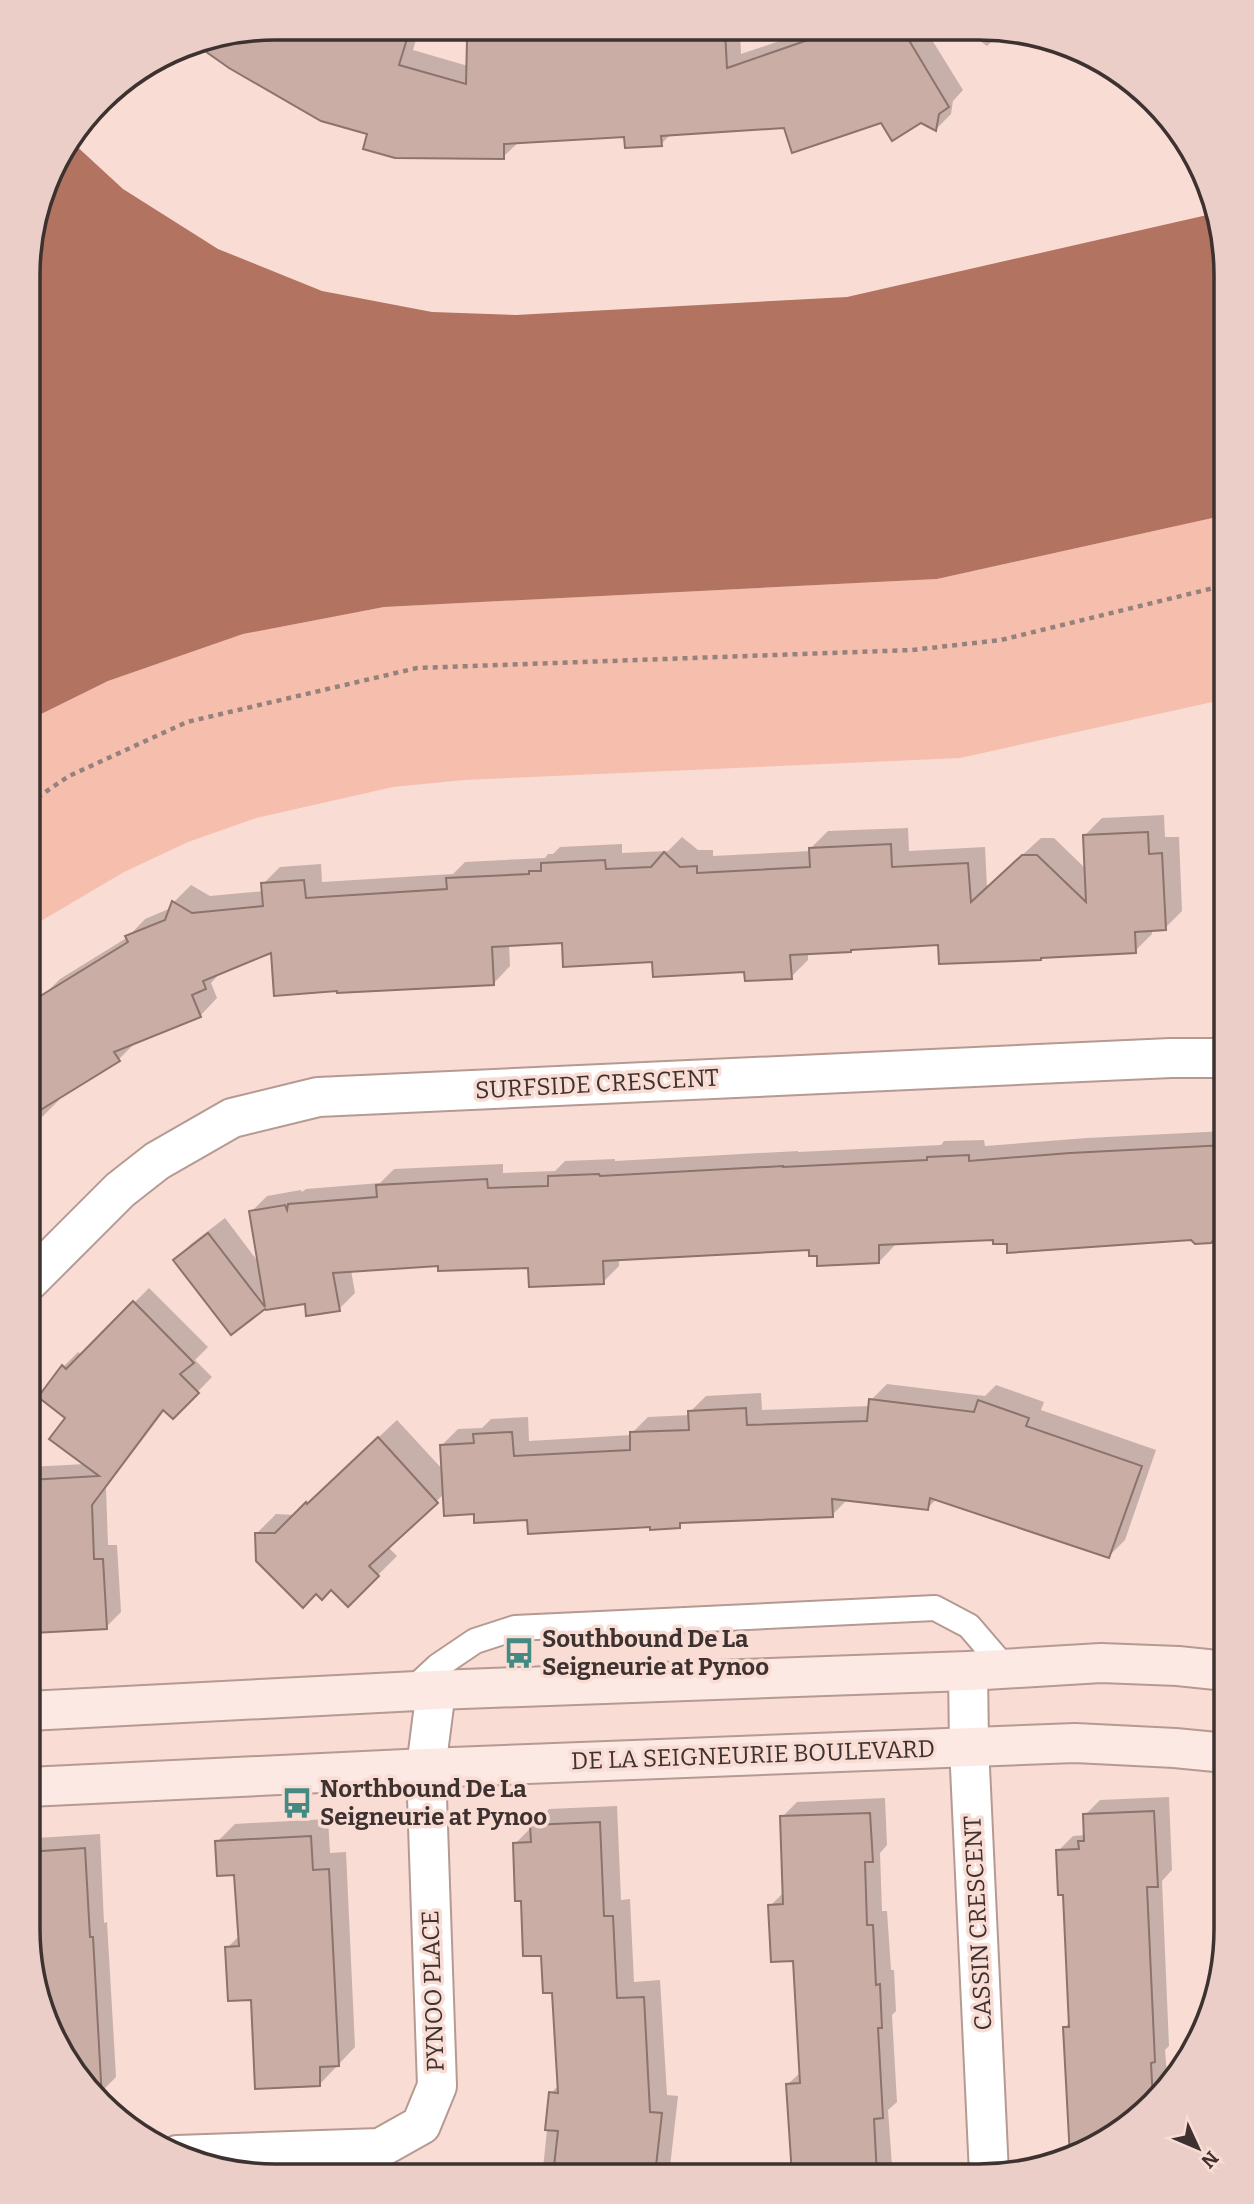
<svg xmlns="http://www.w3.org/2000/svg" width="1254" height="2204" font-family="Bitter,serif">
<rect width="100%" height="100%" fill="#f9dcd4"/>
<polygon fill="#f6bead" points="1226,515 1226,699 960,758 464,780 393,787 256,818 188,842 124,872 29,928 29,720 108,681 243,634 384,607 937,579"/>
<polygon fill="#b37361" points="72,142 123,189 218,249 322,291 432,312 516,315 847,297 1216,213 1226,275 1226,515 937,579 384,607 243,634 108,681 29,720 30,243 54,165"/>
<g fill="#0003">
<polygon points="275,28 419,29 413,50 468,66 468,40 479,29 740,31 741,54 809,31 927,32 963,90 953,101 951,114 936,129 921,121 882,121 672,133 661,144 625,135 519,142 503,157 370,133 229,67 197,43"/>
<polygon points="968,32 1000,33 987,46"/>
<polygon points="1164,815 1165,837 1179,837 1182,911 1165,928 1152,929 1152,934 1135,951 1043,956 1041,958 940,943 808,953 808,960 791,977 654,960 563,942 509,944 510,966 493,984 272,951 222,971 211,983 217,998 200,1016 136,1042 119,1059 57,1098 59,1100 29,1130 29,1016 42,997 60,979 128,937 145,919 171,908 174,902 191,885 210,896 264,891 263,884 280,867 321,864 322,882 453,874 465,862 545,858 548,854 553,854 560,847 622,844 622,853 668,851 682,837 698,850 713,850 713,856 811,851 811,848 828,831 908,828 909,851 985,847 987,887 1041,838 1054,838 1086,869 1085,835 1102,818"/>
<polygon points="1226,1131 1226,1233 1191,1238 1008,1242 994,1238 894,1242 895,1245 879,1262 819,1254 810,1248 619,1258 619,1266 603,1282 530,1266 439,1264 351,1270 355,1293 339,1309 306,1302 267,1306 231,1333 175,1260 191,1244 225,1218 259,1263 251,1212 267,1196 301,1190 302,1192 306,1189 380,1183 394,1169 503,1164 503,1173 555,1171 565,1161 615,1159 615,1161 798,1151 798,1152 941,1145 944,1141 984,1140 985,1146 1087,1138"/>
<polygon points="149,1288 208,1347 195,1360 212,1377 173,1417 165,1410 106,1488 108,1545 117,1545 121,1612 106,1627 33,1614 28,1606 29,1467 85,1464 67,1418 63,1367 78,1352 82,1355"/>
<polygon points="887,1384 985,1396 996,1385 1044,1402 1041,1410 1156,1450 1125,1540 1109,1556 937,1498 928,1508 848,1499 832,1515 685,1521 679,1526 529,1518 476,1512 444,1494 388,1547 397,1556 348,1605 331,1588 257,1533 276,1514 296,1515 397,1420 443,1470 442,1445 458,1429 482,1428 491,1419 528,1417 529,1441 632,1435 632,1433 648,1417 690,1415 690,1412 706,1396 761,1393 762,1410 870,1406 871,1400"/>
<polygon points="1226,1561 1226,1602 1221,1602"/>
<polygon points="1169,1797 1172,1870 1162,1881 1169,2046 1165,2050 1168,2087 1129,2125 1071,2156 1064,2028 1071,2021 1064,1894 1058,1851 1073,1836 1086,1835 1085,1815 1100,1800"/>
<polygon points="885,1798 887,1845 880,1853 882,1911 887,1911 891,1970 894,1970 896,2011 892,2015 897,2102 888,2110 892,2166 909,2165 910,2176 792,2175 791,2162 793,2160 788,2084 801,2072 795,1959 770,1906 784,1892 782,1817 797,1802"/>
<polygon points="617,1806 621,1900 630,1899 634,1982 660,1980 667,2095 678,2096 670,2167 663,2175 536,2175 543,2168 551,2093 559,2085 554,1991 543,1954 522,1899 515,1844 549,1809"/>
<polygon points="328,1819 330,1853 346,1852 355,2047 320,2084 253,1998 227,1948 240,1935 236,1873 217,1842 235,1824"/>
<polygon points="100,1834 104,1923 107,1922 116,2077 101,2092 41,2009 28,1929 28,1847 37,1838"/>
</g>
<g fill="#caaea6" stroke="#8c736c" stroke-width="2">
<polygon points="275,28 410,29 399,65 466,84 467,40 551,40 551,37 653,31 653,34 725,31 727,68 834,31 904,32 949,107 939,114 936,131 921,123 892,141 881,123 792,153 784,128 661,136 662,146 625,148 624,137 504,144 504,159 395,158 363,149 367,134 321,121 229,68 195,44"/>
<polygon points="1148,832 1149,854 1162,853 1166,930 1135,932 1136,953 1041,958 1041,960 939,964 938,945 851,950 851,952 790,955 792,979 745,981 744,972 653,977 652,962 563,967 562,943 492,947 494,985 337,993 337,991 274,996 271,953 203,981 206,989 192,995 201,1017 114,1052 120,1061 29,1117 29,1003 128,942 125,936 165,920 172,901 192,913 263,906 261,883 304,880 306,898 447,889 446,878 529,874 529,871 541,871 541,863 605,860 606,869 651,867 664,852 680,867 697,866 697,873 810,867 809,848 891,844 892,867 968,863 971,902 1022,855 1037,855 1086,902 1083,835"/>
<polygon points="1226,1145 1226,1228 1211,1243 1195,1244 1191,1240 1007,1253 1007,1244 993,1244 993,1240 879,1245 879,1263 817,1266 817,1256 809,1256 809,1250 603,1261 604,1284 529,1287 528,1268 438,1271 438,1266 333,1273 340,1311 306,1316 305,1304 266,1310 265,1309 231,1335 173,1260 208,1233 265,1307 249,1211 285,1205 287,1210 288,1204 377,1197 376,1185 487,1179 488,1188 548,1186 548,1176 599,1174 600,1176 783,1166 783,1167 927,1160 927,1157 969,1155 969,1161 1070,1153"/>
<polygon points="133,1301 194,1363 180,1374 199,1393 173,1419 163,1410 92,1505 94,1559 103,1559 107,1629 33,1633 32,1616 28,1617 29,1480 99,1476 49,1439 65,1418 38,1397 62,1365 66,1369"/>
<polygon points="869,1399 974,1412 978,1400 1029,1418 1026,1426 1142,1466 1109,1558 930,1498 928,1510 832,1499 833,1517 680,1523 680,1528 650,1530 650,1527 528,1534 527,1520 474,1523 474,1514 444,1516 440,1445 474,1443 473,1434 512,1432 514,1456 630,1450 630,1432 689,1430 688,1411 746,1408 747,1425 867,1421"/>
<polygon points="378,1437 438,1503 369,1566 379,1576 348,1607 331,1590 322,1600 316,1594 303,1608 256,1561 255,1533 275,1533 306,1502 307,1504"/>
<polygon points="1154,1811 1158,1887 1147,1887 1155,2062 1151,2063 1153,2101 1129,2125 1070,2157 1063,2027 1069,2027 1063,1895 1058,1895 1056,1850 1079,1849 1078,1841 1084,1841 1083,1814"/>
<polygon points="870,1813 873,1862 865,1862 867,1925 873,1925 876,1985 880,1984 882,2028 878,2028 883,2118 874,2119 877,2176 792,2175 786,2084 800,2083 793,1961 771,1962 768,1905 783,1904 780,1816"/>
<polygon points="600,1822 604,1916 613,1916 617,1998 644,1997 650,2112 662,2113 655,2175 553,2175 558,2131 545,2130 549,2092 558,2093 552,1993 543,1993 541,1956 523,1956 521,1901 515,1901 513,1843 531,1842 530,1825"/>
<polygon points="311,1836 313,1870 329,1869 339,2066 320,2067 320,2086 255,2089 251,2000 228,2001 225,1947 239,1946 234,1875 217,1876 215,1841"/>
<polygon points="85,1848 90,1937 93,1937 102,2100 41,2009 28,1929 28,1852"/>
</g>
<g fill="none" stroke-linecap="round" stroke-linejoin="round">
<defs>
<polyline id="lane" points="410,1692 438,1666 475,1641 515,1628 935,1608 969,1626 1005,1668"/>
<g id="street">
<polyline points="29,1281 120,1190 157,1161 232,1118 318,1097 1171,1058 1226,1058"/>
<polyline points="968,1671 969,1746 989,2174"/>
<polyline points="177,2155 380,2148 421,2125 437,2086 426,1768 436,1690"/>
</g>
<g id="secondary">
<polyline points="28,1711 436,1690 968,1671 1101,1663 1178,1666 1226,1671"/>
<polyline points="28,1787 426,1768 1075,1743 1175,1748 1226,1753"/>
</g>
</defs>
<use href="#lane" stroke="#b59a92" stroke-width="28"/>
<use href="#street" stroke="#b59a92" stroke-width="42"/>
<use href="#secondary" stroke="#b59a92" stroke-width="42"/>
<polyline stroke="#96827d" stroke-width="4.5" stroke-dasharray="5 5" stroke-linecap="butt" points="29,803 69,776 187,722 417,668 912,650 1001,640 1226,585"/>
<use href="#lane" stroke="#fff" stroke-width="24"/>
<use href="#street" stroke="#fff" stroke-width="38"/>
<use href="#secondary" stroke="#fce9e3" stroke-width="38"/>
</g>
<defs>
<symbol id="bus-bare" viewBox="-9 -9 18 18"><path d="M-5-6H5V4H4V6H2V4H-2V6H-4V4H-5ZM-3.5-4V0h7V-4ZM-3.5 1.2v1.5H-2V1.2ZM2 1.2v1.5H3.5V1.2Z" fill="#448a83" stroke="#f9dcd4" stroke-width="2.5" paint-order="stroke"/></symbol>
</defs>
<g fill-rule="evenodd">
<use href="#bus-bare" x="497" y="1631" width="44" height="44"/>
<use href="#bus-bare" x="275" y="1781" width="44" height="44"/>
</g>
<g text-anchor="middle" dominant-baseline="central" stroke-width="7" stroke-linejoin="round" paint-order="stroke">
<g font-size="24" fill="#3d322f" stroke="#f9dcd4">
<text transform="translate(597 1084) rotate(-3)">SURFSIDE CRESCENT</text>
<text transform="translate(753 1755) rotate(-2)">DE LA SEIGNEURIE BOULEVARD</text>
<text transform="translate(978 1923) rotate(-93)">CASSIN CRESCENT</text>
<text transform="translate(433 1991) rotate(-92)">PYNOO PLACE</text>
</g>
<g font-size="24" font-weight="bold" fill="#3d322f" stroke="#f9dcd4" text-anchor="start">
<text x="542" y="1639">Southbound De La<tspan x="542" dy="28">Seigneurie at Pynoo</tspan></text>
<text x="320" y="1789">Northbound De La<tspan x="320" dy="28">Seigneurie at Pynoo</tspan></text>
</g>
</g>
<path d="M0 0H1254V2204H0ZM275 40H979A235 235 0 0 1 1214 275V1929A235 235 0 0 1 979 2164H275A235 235 0 0 1 40 1929V275A235 235 0 0 1 275 40Z" fill="#eacec7" fill-rule="evenodd"/>
<path fill="none" stroke="#3d322f" stroke-width="3.5" d="M275 40H979A235 235 0 0 1 1214 275V1929A235 235 0 0 1 979 2164H275A235 235 0 0 1 40 1929V275A235 235 0 0 1 275 40Z"/>
<g transform="translate(1198 2148) rotate(134)" stroke="#f9dcd4" stroke-width="5" paint-order="stroke">
<path d="M0-5L12 26L0 18L-12 26Z" fill="#3d322f"/>
<text y="-10" font-size="19" font-weight="bold" text-anchor="middle" fill="#3d322f">N</text>
</g>
</svg>
